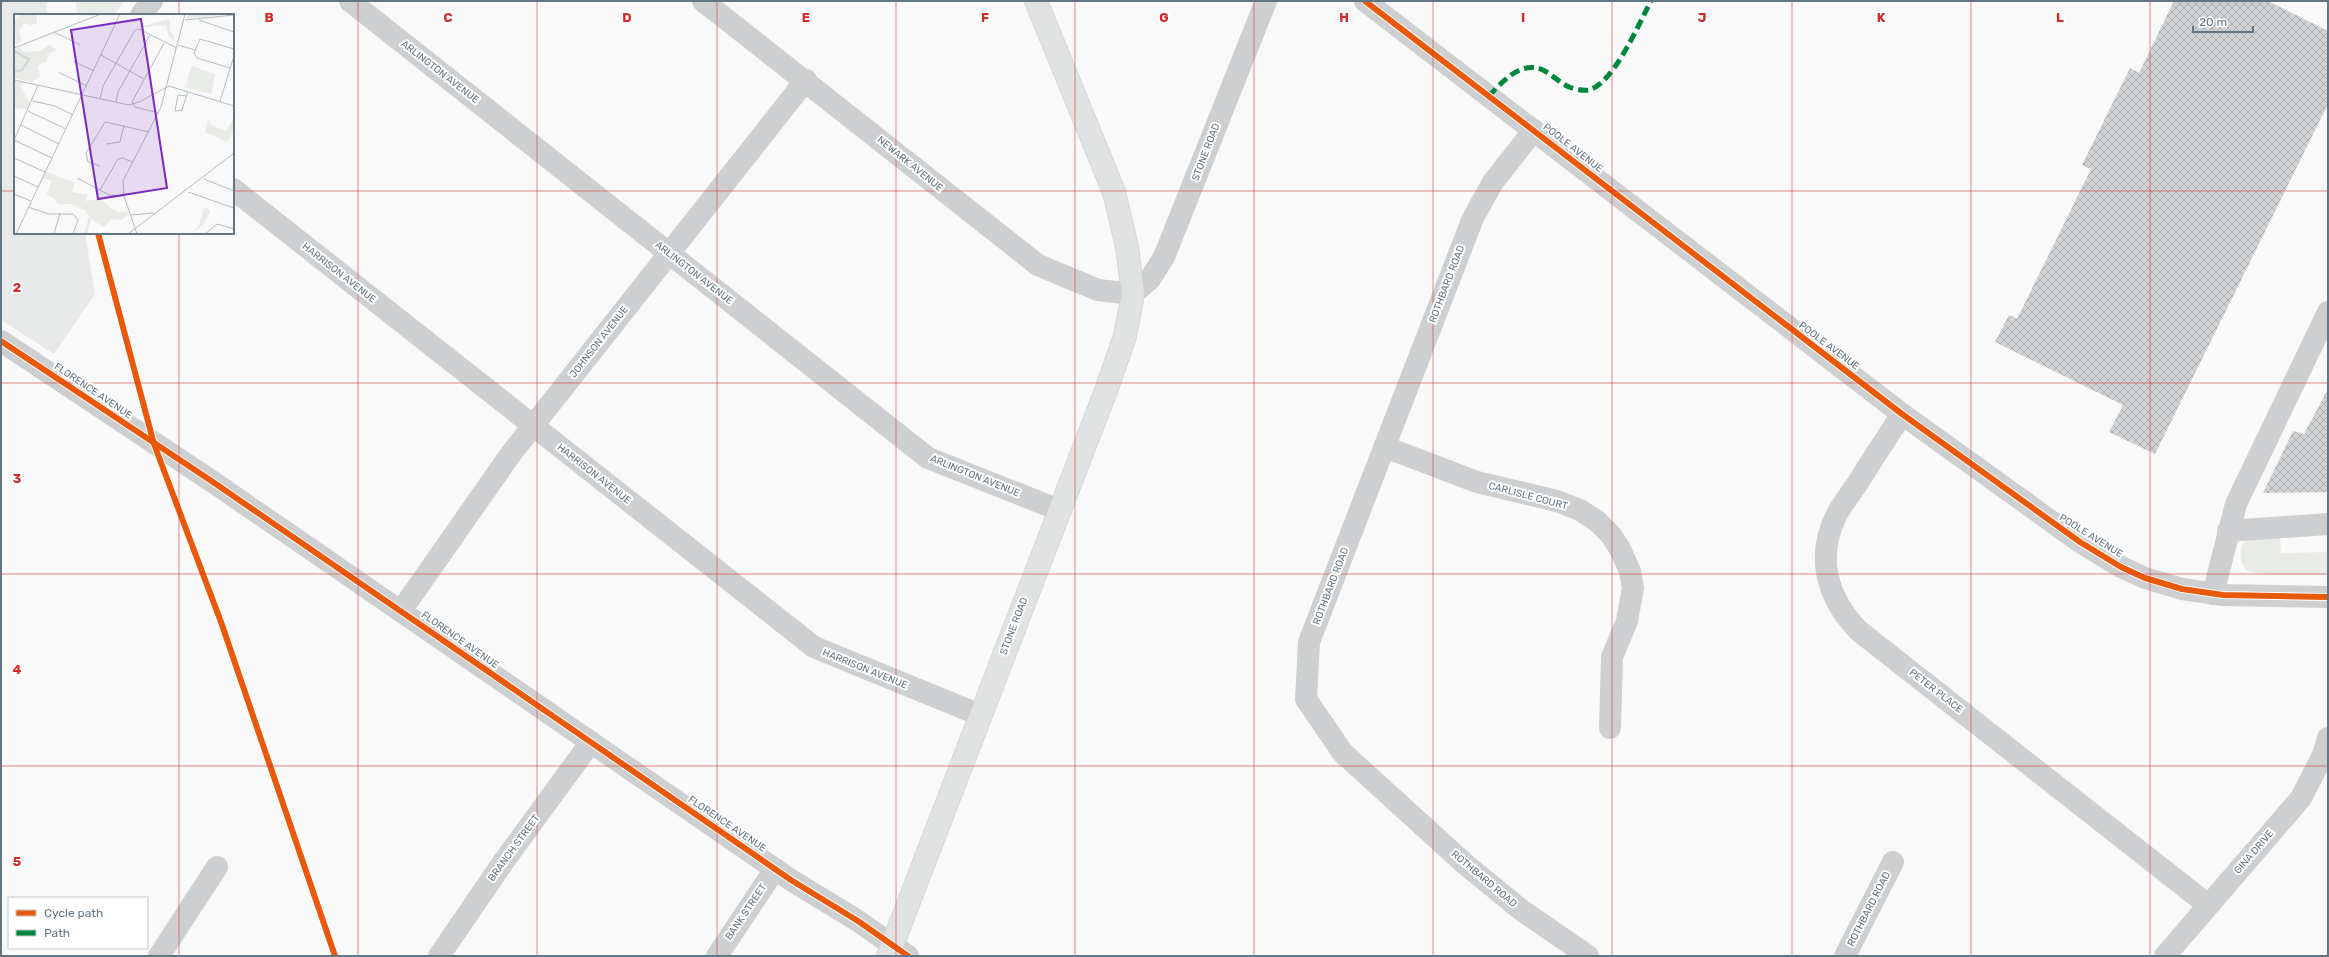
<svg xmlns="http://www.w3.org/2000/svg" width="2329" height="957" font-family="Rubik,sans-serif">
<defs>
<pattern id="building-cross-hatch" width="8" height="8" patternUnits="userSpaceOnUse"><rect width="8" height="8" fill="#d0d2d3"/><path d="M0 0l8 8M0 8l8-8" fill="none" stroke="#acafb1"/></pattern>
</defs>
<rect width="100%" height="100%" fill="#f9f9f9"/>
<polygon fill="#e8e9e9" points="1,1 46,1 48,15 15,15 15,233 85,233 95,294 54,354 1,320"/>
<g fill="#e8ebe6">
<polygon points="76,1 124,1 114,15 77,15"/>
<path d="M2256,537H2280L2281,553L2328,552V575H2269L2247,571C2239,560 2239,554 2244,542Z"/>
</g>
<g fill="url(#building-cross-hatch)">
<polygon points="2174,1 2268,1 2328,31 2328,104 2155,454 2109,432 2123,405 1995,342 2009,315 2017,319 2091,169 2082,165 2130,68 2139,73"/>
<polygon points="2328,389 2328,492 2263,493 2293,431 2304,434"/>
</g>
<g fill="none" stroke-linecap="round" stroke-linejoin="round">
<defs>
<polyline id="major" points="888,956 1107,388 1125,336 1133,294 1127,247 1114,192 1036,1"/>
</defs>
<use href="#major" stroke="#d5d6d7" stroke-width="24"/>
<g stroke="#cecfd0" stroke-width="22">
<polyline points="350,1 928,458 1059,510"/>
<polyline points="703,1 1038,265 1098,290 1133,294 1150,279 1164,257 1266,1"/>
<polyline points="1365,1 1902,414 2080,542 2121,567 2145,578 2182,589 2223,595 2328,597"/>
<polyline points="141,15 152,1"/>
<polyline points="1534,130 1493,182 1473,218 1309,642 1306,699 1343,753 1465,864 1520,909 1588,956"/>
<polyline points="233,189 814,647 980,715"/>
<polyline points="1,341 213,482 791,880 858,921 908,956"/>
<path d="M1902,414C1888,436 1873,458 1859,481C1852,492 1843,503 1837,514C1815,557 1827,598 1859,631L2208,905"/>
<polyline points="1385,447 1477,482 1557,501 1580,510 1598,522 1611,535 1620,549 1630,571 1633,588 1627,621 1612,657 1610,728"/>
<polyline points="2228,531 2328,524"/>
<polyline points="2213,594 2236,504 2328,312"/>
<polyline points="401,611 510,455 806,80"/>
<polyline points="159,956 217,867"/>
<polyline points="439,956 504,861 591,742"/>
<polyline points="717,956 775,869"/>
<polyline points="1845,956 1893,862"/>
<polyline points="2165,956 2301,798 2323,755 2328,738"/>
</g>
<use href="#major" stroke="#e1e2e2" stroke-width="22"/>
<path stroke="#00873e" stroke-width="5" stroke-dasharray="10 5" stroke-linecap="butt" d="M1489,96C1502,82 1521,60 1543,70C1552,75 1559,82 1569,87C1575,89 1583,91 1589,90C1614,83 1639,23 1651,1"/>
<defs>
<g id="cycleway">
<polyline points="1365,1 1902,414 2080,542 2121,567 2145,578 2182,589 2223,595 2328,597"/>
<polyline points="98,233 154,444 221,622 335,956"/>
<polyline points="1,341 213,482 791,880 858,921 908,956"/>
</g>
</defs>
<use href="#cycleway" stroke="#fff" stroke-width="8"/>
<use href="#cycleway" stroke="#e8590c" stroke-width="6"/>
</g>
<path fill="none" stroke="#d62828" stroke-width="1" stroke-opacity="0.55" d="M179,1V15M358,1V956M537,1V956M717,1V956M896,1V956M1075,1V956M1254,1V956M1433,1V956M1612,1V956M1792,1V956M1971,1V956M2150,1V956M1,191H15M233,191H2328M179,233V956M1,383H2328M1,574H2328M1,766H2328"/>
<g text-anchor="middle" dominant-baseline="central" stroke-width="4" stroke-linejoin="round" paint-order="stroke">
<g font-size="10" fill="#657683" stroke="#fff">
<text transform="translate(440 72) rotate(38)">ARLINGTON AVENUE</text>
<text transform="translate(1573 148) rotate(38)">POOLE AVENUE</text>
<text transform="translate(1206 152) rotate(-69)">STONE ROAD</text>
<text transform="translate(910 164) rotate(39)">NEWARK AVENUE</text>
<text transform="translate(339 273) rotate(38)">HARRISON AVENUE</text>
<text transform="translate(694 273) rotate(38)">ARLINGTON AVENUE</text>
<text transform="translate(1447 284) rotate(-69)">ROTHBARD ROAD</text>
<text transform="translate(599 342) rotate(-52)">JOHNSON AVENUE</text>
<text transform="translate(1829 346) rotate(37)">POOLE AVENUE</text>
<text transform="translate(93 391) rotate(34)">FLORENCE AVENUE</text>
<text transform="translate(594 474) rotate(38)">HARRISON AVENUE</text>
<text transform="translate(975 476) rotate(22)">ARLINGTON AVENUE</text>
<text transform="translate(1528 496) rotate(15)">CARLISLE COURT</text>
<text transform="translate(2091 536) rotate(32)">POOLE AVENUE</text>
<text transform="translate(1331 586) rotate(-69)">ROTHBARD ROAD</text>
<text transform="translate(1014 626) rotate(-69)">STONE ROAD</text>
<text transform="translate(460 640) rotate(35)">FLORENCE AVENUE</text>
<text transform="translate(865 669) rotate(22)">HARRISON AVENUE</text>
<text transform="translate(1936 691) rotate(38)">PETER PLACE</text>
<text transform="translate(727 824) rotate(34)">FLORENCE AVENUE</text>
<text transform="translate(514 848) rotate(-54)">BRANCH STREET</text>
<text transform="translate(2254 852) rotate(-49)">GINA DRIVE</text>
<text transform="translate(1484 879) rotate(40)">ROTHBARD ROAD</text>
<text transform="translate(1869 909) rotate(-63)">ROTHBARD ROAD</text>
<text transform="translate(746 912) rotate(-56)">BANK STREET</text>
</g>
</g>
<g transform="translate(14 14)">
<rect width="220" height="220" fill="#f9f9f9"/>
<path d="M156,5V17L161,23L159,26L155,22L151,11L121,14ZM178,52L201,60L197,80L171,73Z" fill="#e8ebe6"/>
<path d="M7,0H23V9L17,11L10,9L5,17L8,27L2,31L0,6ZM173,0H216L173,5ZM194,104L197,111L212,117L219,105L220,118L213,128L191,118ZM31,157L61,169L58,178L74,181L71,187L86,185L99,196L105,199L113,197L114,201L107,206L97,205L90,213L77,205L73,220H70L75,203L71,196L57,190H44L40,184L32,181L38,167L28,164ZM194,194L196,198L188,212L176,220L184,213L190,195Z" fill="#e8ebe6"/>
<path d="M35,31L44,36L35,39L32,48L23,52L26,63L17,68L0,64V36L6,33L10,38L26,37ZM0,67L9,69L6,72L16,89L13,95L0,94Z" fill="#e8ebe6"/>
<path fill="none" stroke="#ced6d9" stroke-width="2" d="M0,37L15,45L8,56L0,58"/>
<path fill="none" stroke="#b5bdc3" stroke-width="1" d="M171,6L220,1M185,6L220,18M40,18L66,31M164,31L181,36M0,34L87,0M87,41L130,65M59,47L80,57M216,54L183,44L180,39L186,25L220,35M44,58L73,72M0,66L115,91L125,88L155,72L220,92M24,71L0,126L38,144M173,82L164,81L161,97L168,96L174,77M86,85L89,72L121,16L125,15L163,34M19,87L41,92L59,101M206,87L220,42M102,88L104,78L136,21M14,97L52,115M145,99L121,93L118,88L150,29M7,111L45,130M92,130L106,128L110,111M0,144L31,158M86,152L74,148L72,139L91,108L135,118M0,162L24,173M63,164L95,181L110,182M190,165L220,177M86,176L104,145L109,144L118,148M174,178L220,194M0,180L17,187M14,193L35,200H59L64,206L59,220M117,201L140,199M2,220L106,0M40,220L46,199M114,220L220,139M123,220L110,182L109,167L147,93L171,0M191,220L203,210L220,215"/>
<path fill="#7b2cbf" fill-opacity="0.15" stroke="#7b2cbf" stroke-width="2" d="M127,5L153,174L84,185L57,16Z"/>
<rect width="220" height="220" fill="none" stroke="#657683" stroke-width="2"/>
</g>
<g font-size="13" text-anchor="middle" font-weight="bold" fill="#d62828" stroke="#fff" stroke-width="4" stroke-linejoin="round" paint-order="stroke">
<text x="269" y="22">B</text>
<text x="448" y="22">C</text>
<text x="627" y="22">D</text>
<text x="806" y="22">E</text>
<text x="985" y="22">F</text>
<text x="1164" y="22">G</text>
<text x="1344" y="22">H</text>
<text x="1523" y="22">I</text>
<text x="1702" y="22">J</text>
<text x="1881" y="22">K</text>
<text x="2060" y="22">L</text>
<text x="17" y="292">2</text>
<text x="17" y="483">3</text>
<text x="17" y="674">4</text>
<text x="17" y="866">5</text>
</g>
<rect width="2329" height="957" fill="none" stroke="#657683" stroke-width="4"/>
<rect x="8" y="897" width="140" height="52" fill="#ffffff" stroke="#c1c8cd"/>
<rect x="16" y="910" width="20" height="6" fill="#e8590c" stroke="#c1c8cd"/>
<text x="44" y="917" font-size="12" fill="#657683">Cycle path</text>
<rect x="16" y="930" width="20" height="6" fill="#00873e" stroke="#c1c8cd"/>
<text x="44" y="937" font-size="12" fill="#657683">Path</text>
<path d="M2193 26v6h60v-6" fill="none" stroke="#657683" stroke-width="2"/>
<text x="2199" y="26" font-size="12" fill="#657683" stroke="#ffffff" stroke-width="3" paint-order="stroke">20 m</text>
</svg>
